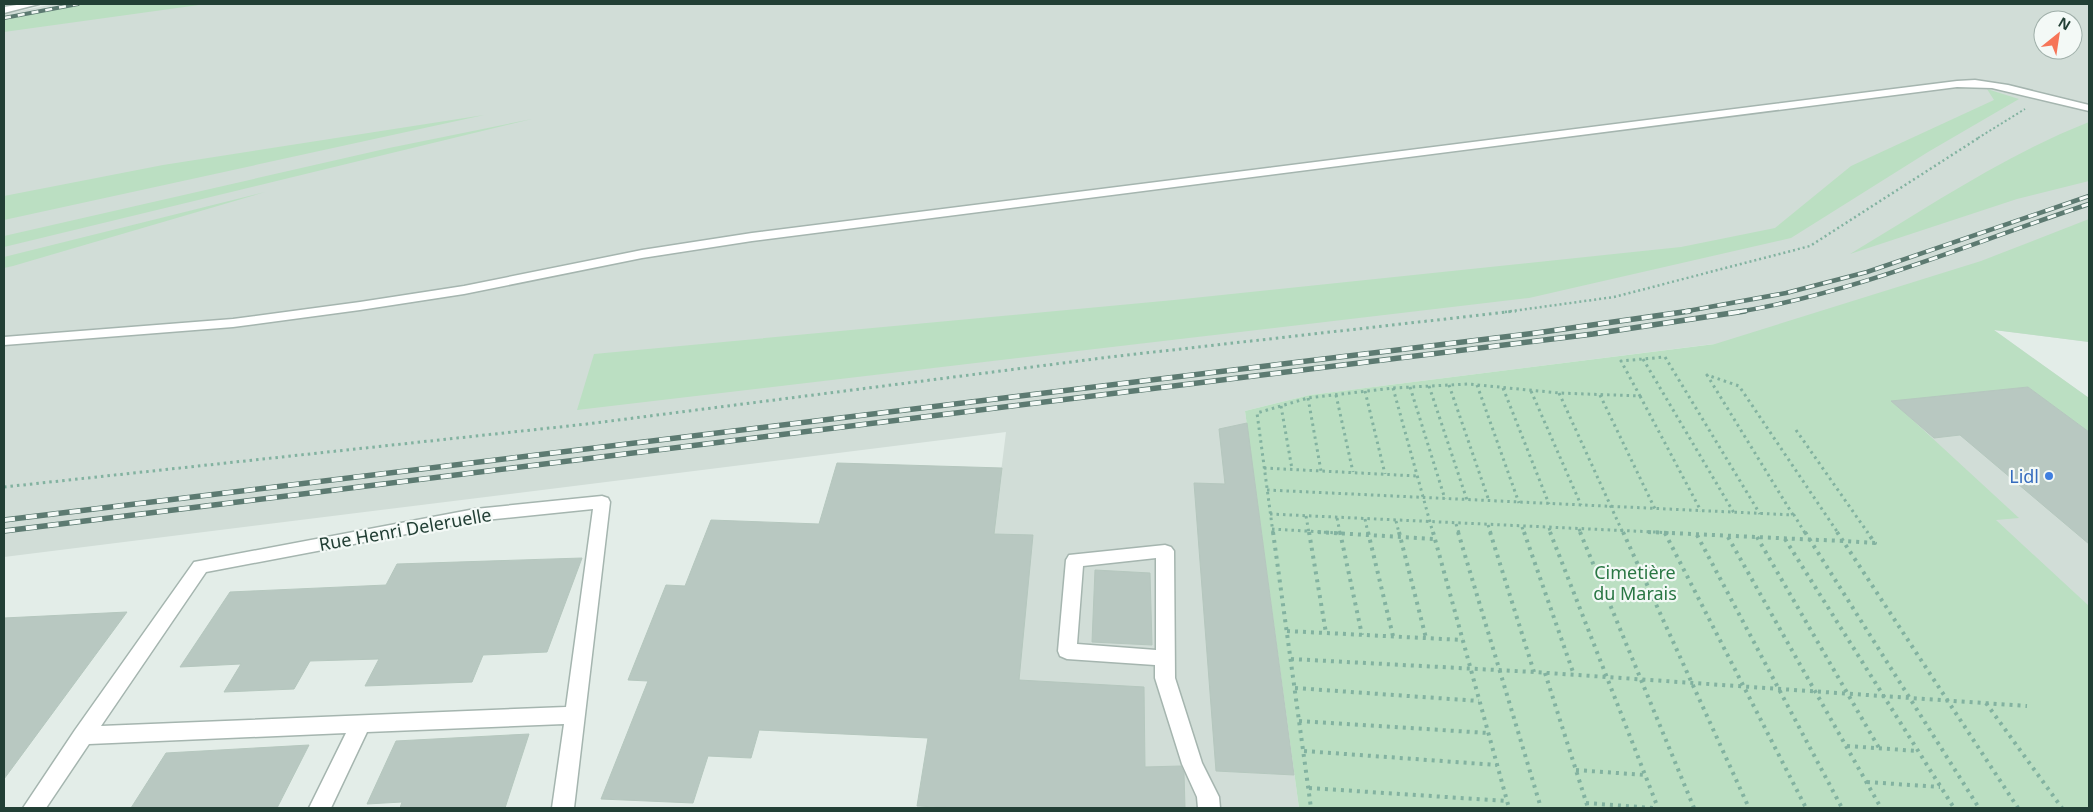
<svg xmlns="http://www.w3.org/2000/svg" width="2093" height="812" font-family="'Noto Sans',sans-serif">
<rect width="100%" height="100%" fill="#e3ede8"/>
<path fill="#d1ddd7" fill-rule="evenodd" d="M55,4H2089V342L1994,330L2089,398V770L1714,344L1310,395L1245,411L1299,808H959L1006,432L4,557V14ZM2043,20H2073V50H2043Z"/>
<g fill="#bbdfc2">
<polygon points="84,4 206,4 4,32 4,19"/>
<polygon points="1987,89 2019,99 1928,152 1791,238 1529,298 577,410 594,354 1174,300 1681,247 1775,228 1851,166 1994,100"/>
<polygon points="484,115 4,220 4,196 163,165"/>
<polygon points="532,119 4,247 4,236 389,148"/>
<path d="M2089,122V181L2017,199L1850,254C1927,208 2005,155 2089,122Z"/>
<polygon points="265,192 13,266 4,268 4,257"/>
<polygon points="2089,219 2089,342 1994,330 2089,398 2089,432 2028,387 1892,401 2019,518 1996,520 2089,606 2089,808 1299,808 1245,411 1310,395 1715,344 1981,261"/>
</g>
<g fill="#b8c8c1" stroke="#b5c7be">
<polygon points="2028,387 2089,432 2089,544 1960,435 1934,438 1891,401"/>
<polygon points="1247,423 1254,476 1294,775 1216,771 1194,483 1225,484 1219,429"/>
<polygon points="837,463 1002,468 994,534 1033,535 1019,680 1144,687 1145,767 1181,766 1184,773 1185,808 956,808 917,806 928,738 759,730 751,758 708,756 693,803 601,799 648,681 628,680 666,585 685,586 711,520 819,524"/>
<polygon points="582,558 547,652 483,655 472,682 365,686 379,659 310,661 294,689 224,692 241,664 180,667 230,592 386,585 397,564"/>
<polygon points="1095,570 1150,573 1152,645 1092,642"/>
<polygon points="127,612 4,779 4,618"/>
<polygon points="529,734 505,808 400,808 402,802 367,804 396,741"/>
<polygon points="309,745 277,808 131,808 166,753"/>
</g>
<g fill="none" stroke-linecap="round" stroke-linejoin="round">
<defs>
<g id="minor">
<polygon points="23,4 39,4 4,13 4,7"/>
<polygon points="1975,80 2008,85 2089,105 2089,111 1992,88 1957,87 752,241 642,258 464,294 360,310 233,327 4,345 4,337 233,319 360,302 464,286 642,250 752,233 1957,81"/>
<path d="M602,496L608,498L610,502L574,808H552L564,724L367,732L331,808H309L346,733L89,744L46,808H23L75,730L194,562L475,509ZM593,509L566,707L101,726L206,572L475,521Z"/>
<path d="M1165,545L1171,547L1174,551L1175,678L1202,763L1219,797L1220,808H1198L1197,797L1182,764L1155,678V665L1067,659L1060,656L1058,651L1066,560L1069,555ZM1156,558V650L1077,644L1083,566Z"/>
</g>
</defs>
<use href="#minor" stroke="#a5b5af" stroke-width="3"/>
<polyline stroke="#82b2a0" stroke-width="2" stroke-dasharray="2 2.5" stroke-linecap="butt" points="1978,138 2025,109"/>
<polyline stroke="#82b2a0" stroke-width="2.5" stroke-dasharray="2 3" stroke-linecap="butt" points="1505,312 1614,297 1810,246 1980,137"/>
<g stroke="#82b2a0" stroke-width="3" stroke-dasharray="2.5 4" stroke-linecap="butt">
<polyline points="1643,359 1734,513"/>
<polyline points="1449,385 1489,501"/>
<polyline points="1477,385 1519,503"/>
<polyline points="1429,386 1467,500"/>
<polyline points="1410,387 1445,499"/>
<polyline points="1393,388 1433,533"/>
<polyline points="1503,388 1549,504"/>
<polyline points="1365,391 1385,474"/>
<polyline points="1531,391 1581,505"/>
<polyline points="1559,393 1623,533"/>
<polyline points="1336,395 1353,472"/>
<polyline points="1600,395 1655,509"/>
<polyline points="1640,396 1701,511"/>
<polyline points="1308,398 1321,471"/>
<polyline points="1281,406 1292,469"/>
<polyline points="1796,430 1868,533"/>
<polyline points="1264,468 1417,476"/>
<polyline points="4,487 587,424 1110,357 1516,311"/>
<polyline points="1267,490 1794,515 1805,533"/>
<polyline points="1270,514 1675,533"/>
<polyline points="1793,515 1707,375 1739,386 1838,533"/>
<polyline points="1306,516 1309,533"/>
<polyline points="1337,518 1340,533"/>
<polyline points="1365,519 1368,533"/>
<polyline points="1396,521 1399,533"/>
<polyline points="1456,524 1459,533"/>
<polyline points="1488,525 1491,533"/>
<polyline points="1522,527 1524,533"/>
<polyline points="1549,528 1551,533"/>
<polyline points="1272,529 1338,533"/>
<polyline points="1579,529 1581,533"/>
<polyline points="1273,533 1257,413 1308,398 1393,388 1468,384 1559,393 1640,396 1621,361 1665,357 1760,514"/>
</g>
<g stroke="#82b2a0" stroke-width="4" stroke-dasharray="3 5" stroke-linecap="butt">
<polyline points="1273,532 1311,808"/>
<polyline points="1309,532 1326,633"/>
<polyline points="1318,532 1434,539"/>
<polyline points="1340,532 1362,635"/>
<polyline points="1368,532 1393,636"/>
<polyline points="1399,532 1426,638"/>
<polyline points="1433,532 1509,808"/>
<polyline points="1458,532 1541,808"/>
<polyline points="1490,532 1534,672"/>
<polyline points="1524,532 1574,675"/>
<polyline points="1550,532 1658,808"/>
<polyline points="1580,532 1694,808"/>
<polyline points="1623,532 1749,808"/>
<polyline points="1648,532 1843,541 2018,808"/>
<polyline points="1805,532 1979,808"/>
<polyline points="1837,532 1843,541 1875,543 1867,532"/>
<polyline points="1665,533 1806,808"/>
<polyline points="1697,535 1842,808"/>
<polyline points="1728,537 1881,808"/>
<polyline points="1757,537 1879,748"/>
<polyline points="1785,539 1954,808"/>
<polyline points="1287,631 1463,640"/>
<polyline points="1291,659 1534,672 2027,706"/>
<polyline points="1545,673 1588,808"/>
<polyline points="1295,688 1479,701"/>
<polyline points="1986,703 2062,808"/>
<polyline points="1299,721 1488,733"/>
<polyline points="1847,746 1918,751"/>
<polyline points="1304,751 1497,765"/>
<polyline points="1576,770 1645,775"/>
<polyline points="1867,782 1940,787"/>
<polyline points="1309,788 1507,801"/>
<polyline points="1586,803 1653,808"/>
</g>
<use href="#minor" fill="#fff" fill-rule="evenodd"/>
<defs>
<polyline id="rail-far2" points="4,18 78,4"/>
<g id="rail-far1">
<polyline points="1682,312 1786,293 1867,272 2089,196"/>
<path d="M1738,312C1861,291 1971,243 2089,204"/>
</g>
<g id="rail">
<polyline points="4,520 1536,333 1690,311"/>
<polyline points="4,531 1593,334 1745,311"/>
</g>
</defs>
<use href="#rail-far2" stroke="#5c7a71" stroke-width="4"/>
<use href="#rail-far1" stroke="#5c7a71" stroke-width="4.5"/>
<use href="#rail" stroke="#5c7a71" stroke-width="5.5"/>
<use href="#rail-far2" stroke="#f3f9f6" stroke-width="2.5" stroke-dasharray="7" stroke-linecap="butt"/>
<use href="#rail-far1" stroke="#f3f9f6" stroke-width="3" stroke-dasharray="9" stroke-linecap="butt"/>
<use href="#rail" stroke="#f3f9f6" stroke-width="4" stroke-dasharray="11" stroke-linecap="butt"/>
</g>
<circle fill="#3f7fe0" stroke="#f3f9f6" stroke-width="2" cx="2049" cy="476" r="5"/>
<g text-anchor="middle" dominant-baseline="central" stroke-width="4.5" stroke-linejoin="round" paint-order="stroke">
<g font-size="18" fill="#366cbe" stroke="#f3f9f6" text-anchor="end">
<text x="2039" y="476">Lidl</text>
</g>
<g font-size="18" fill="#223f35" stroke="#f3f9f6">
<text transform="translate(405 529) rotate(-10)">Rue Henri Deleruelle</text>
</g>
<g font-size="18" fill="#2a7744" stroke="#f3f9f6">
<text x="1635" y="572">Cimetière<tspan x="1635" dy="21">du Marais</tspan></text>
</g>
</g>
<rect width="2093" height="812" fill="none" stroke="#223f35" stroke-width="10"/>
<g transform="translate(2058 35) rotate(30)"><circle r="24" fill="#f3f9f6" stroke="#9fafa9"/>
<path d="M0-4L9 19L0 12L-9 19Z" fill="#f67558"/>
<text y="-8" font-size="14" font-weight="bold" text-anchor="middle" fill="#223f35">N</text>
</g>
</svg>
